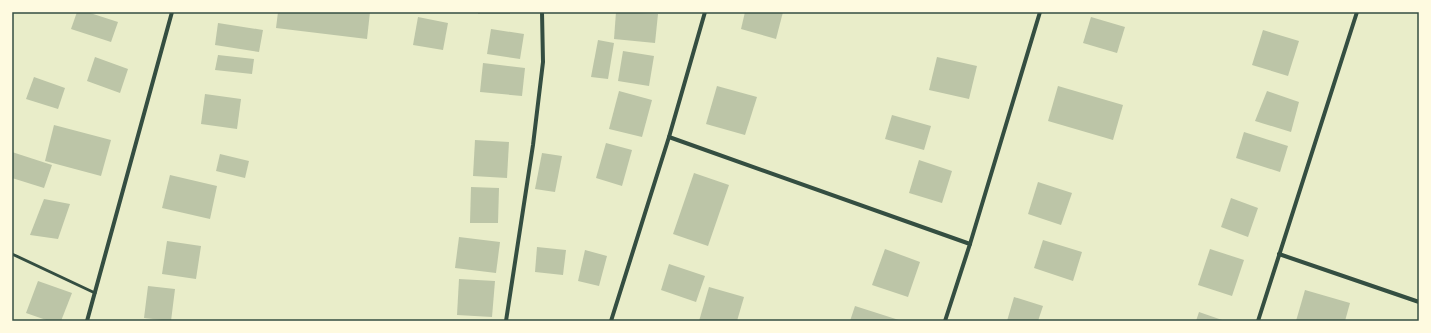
<svg xmlns="http://www.w3.org/2000/svg" width="1431" height="333" font-family="'PT Sans Narrow',sans-serif">
<rect width="100%" height="100%" fill="#e9edc9"/>
<g fill="#bcc5a7">
<polygon points="77,12 87,12 118,22 111,42 71,29"/>
<polygon points="278,12 370,12 367,39 276,28"/>
<rect x="478" y="12" width="32" height="2"/>
<polygon points="616,12 658,14 655,43 614,39"/>
<polygon points="745,12 783,12 776,39 741,29"/>
<polygon points="418,17 448,23 443,50 413,45"/>
<polygon points="1091,17 1125,27 1117,53 1083,43"/>
<polygon points="218,23 263,30 259,52 215,45"/>
<polygon points="491,29 524,34 520,59 487,54"/>
<polygon points="1263,30 1299,41 1288,76 1252,65"/>
<polygon points="598,40 614,43 608,79 591,77"/>
<polygon points="623,51 654,56 649,86 618,81"/>
<polygon points="218,55 254,59 252,74 215,70"/>
<polygon points="95,57 128,69 120,93 87,81"/>
<polygon points="937,57 977,66 969,99 929,90"/>
<polygon points="483,63 525,68 522,96 480,92"/>
<polygon points="34,77 65,88 58,109 26,99"/>
<polygon points="717,86 757,97 745,135 706,124"/>
<polygon points="1058,86 1123,105 1113,140 1048,121"/>
<polygon points="619,91 652,100 642,137 609,129"/>
<polygon points="1267,91 1299,102 1291,132 1255,121"/>
<polygon points="205,94 241,99 237,129 201,124"/>
<polygon points="892,115 931,126 924,150 885,139"/>
<polygon points="54,125 111,140 101,176 45,161"/>
<polygon points="1244,132 1288,146 1280,172 1236,158"/>
<polygon points="475,140 509,142 507,178 473,176"/>
<polygon points="606,143 632,150 622,186 596,178"/>
<polygon points="12,152 52,165 44,188 12,178"/>
<polygon points="542,153 562,156 555,192 535,189"/>
<polygon points="220,154 249,161 245,178 216,171"/>
<polygon points="919,160 952,171 942,203 909,193"/>
<polygon points="694,173 729,185 708,246 673,234"/>
<polygon points="170,175 217,186 210,219 162,208"/>
<polygon points="1038,182 1072,193 1061,225 1028,214"/>
<polygon points="471,187 499,188 498,223 470,223"/>
<polygon points="1231,198 1258,208 1248,237 1221,227"/>
<polygon points="44,199 70,204 58,239 30,235"/>
<polygon points="459,237 500,242 496,273 455,268"/>
<polygon points="1043,240 1082,252 1073,281 1034,268"/>
<polygon points="167,241 201,246 196,279 162,274"/>
<polygon points="537,247 566,250 563,275 535,272"/>
<polygon points="885,249 920,262 908,297 872,285"/>
<polygon points="1210,249 1244,260 1232,296 1198,285"/>
<polygon points="585,250 607,256 599,286 578,281"/>
<polygon points="669,264 705,276 696,302 661,290"/>
<polygon points="459,279 495,281 492,317 457,315"/>
<polygon points="38,281 72,293 61,321 49,321 26,313"/>
<polygon points="148,286 175,289 171,321 144,318"/>
<polygon points="709,287 744,297 737,321 699,321"/>
<polygon points="1305,290 1350,303 1345,321 1296,321"/>
<polygon points="1014,297 1043,306 1038,321 1007,321"/>
<polygon points="855,306 902,321 850,321"/>
<polygon points="1199,312 1225,321 1196,321"/>
</g>
<g fill="none" stroke-linecap="round" stroke-linejoin="round">
<polyline stroke="#344e41" stroke-width="3" points="12,254 95,293"/>
<g stroke="#344e41" stroke-width="4">
<polyline points="669,137 970,244"/>
<polyline points="1279,254 1419,302"/>
<polyline points="87,321 172,12"/>
<polyline points="506,321 533,145 543,62 542,12"/>
<polyline points="611,321 669,137 705,12"/>
<polyline points="945,321 970,244 1040,12"/>
<polyline points="1258,321 1357,12"/>
</g>
</g>
<rect width="1431" height="333" fill="none" stroke="#fefae0" stroke-width="26"/>
<rect x="13" y="13" width="1405" height="307" fill="none" stroke="#344e41" stroke-width="1.5"/>
</svg>
